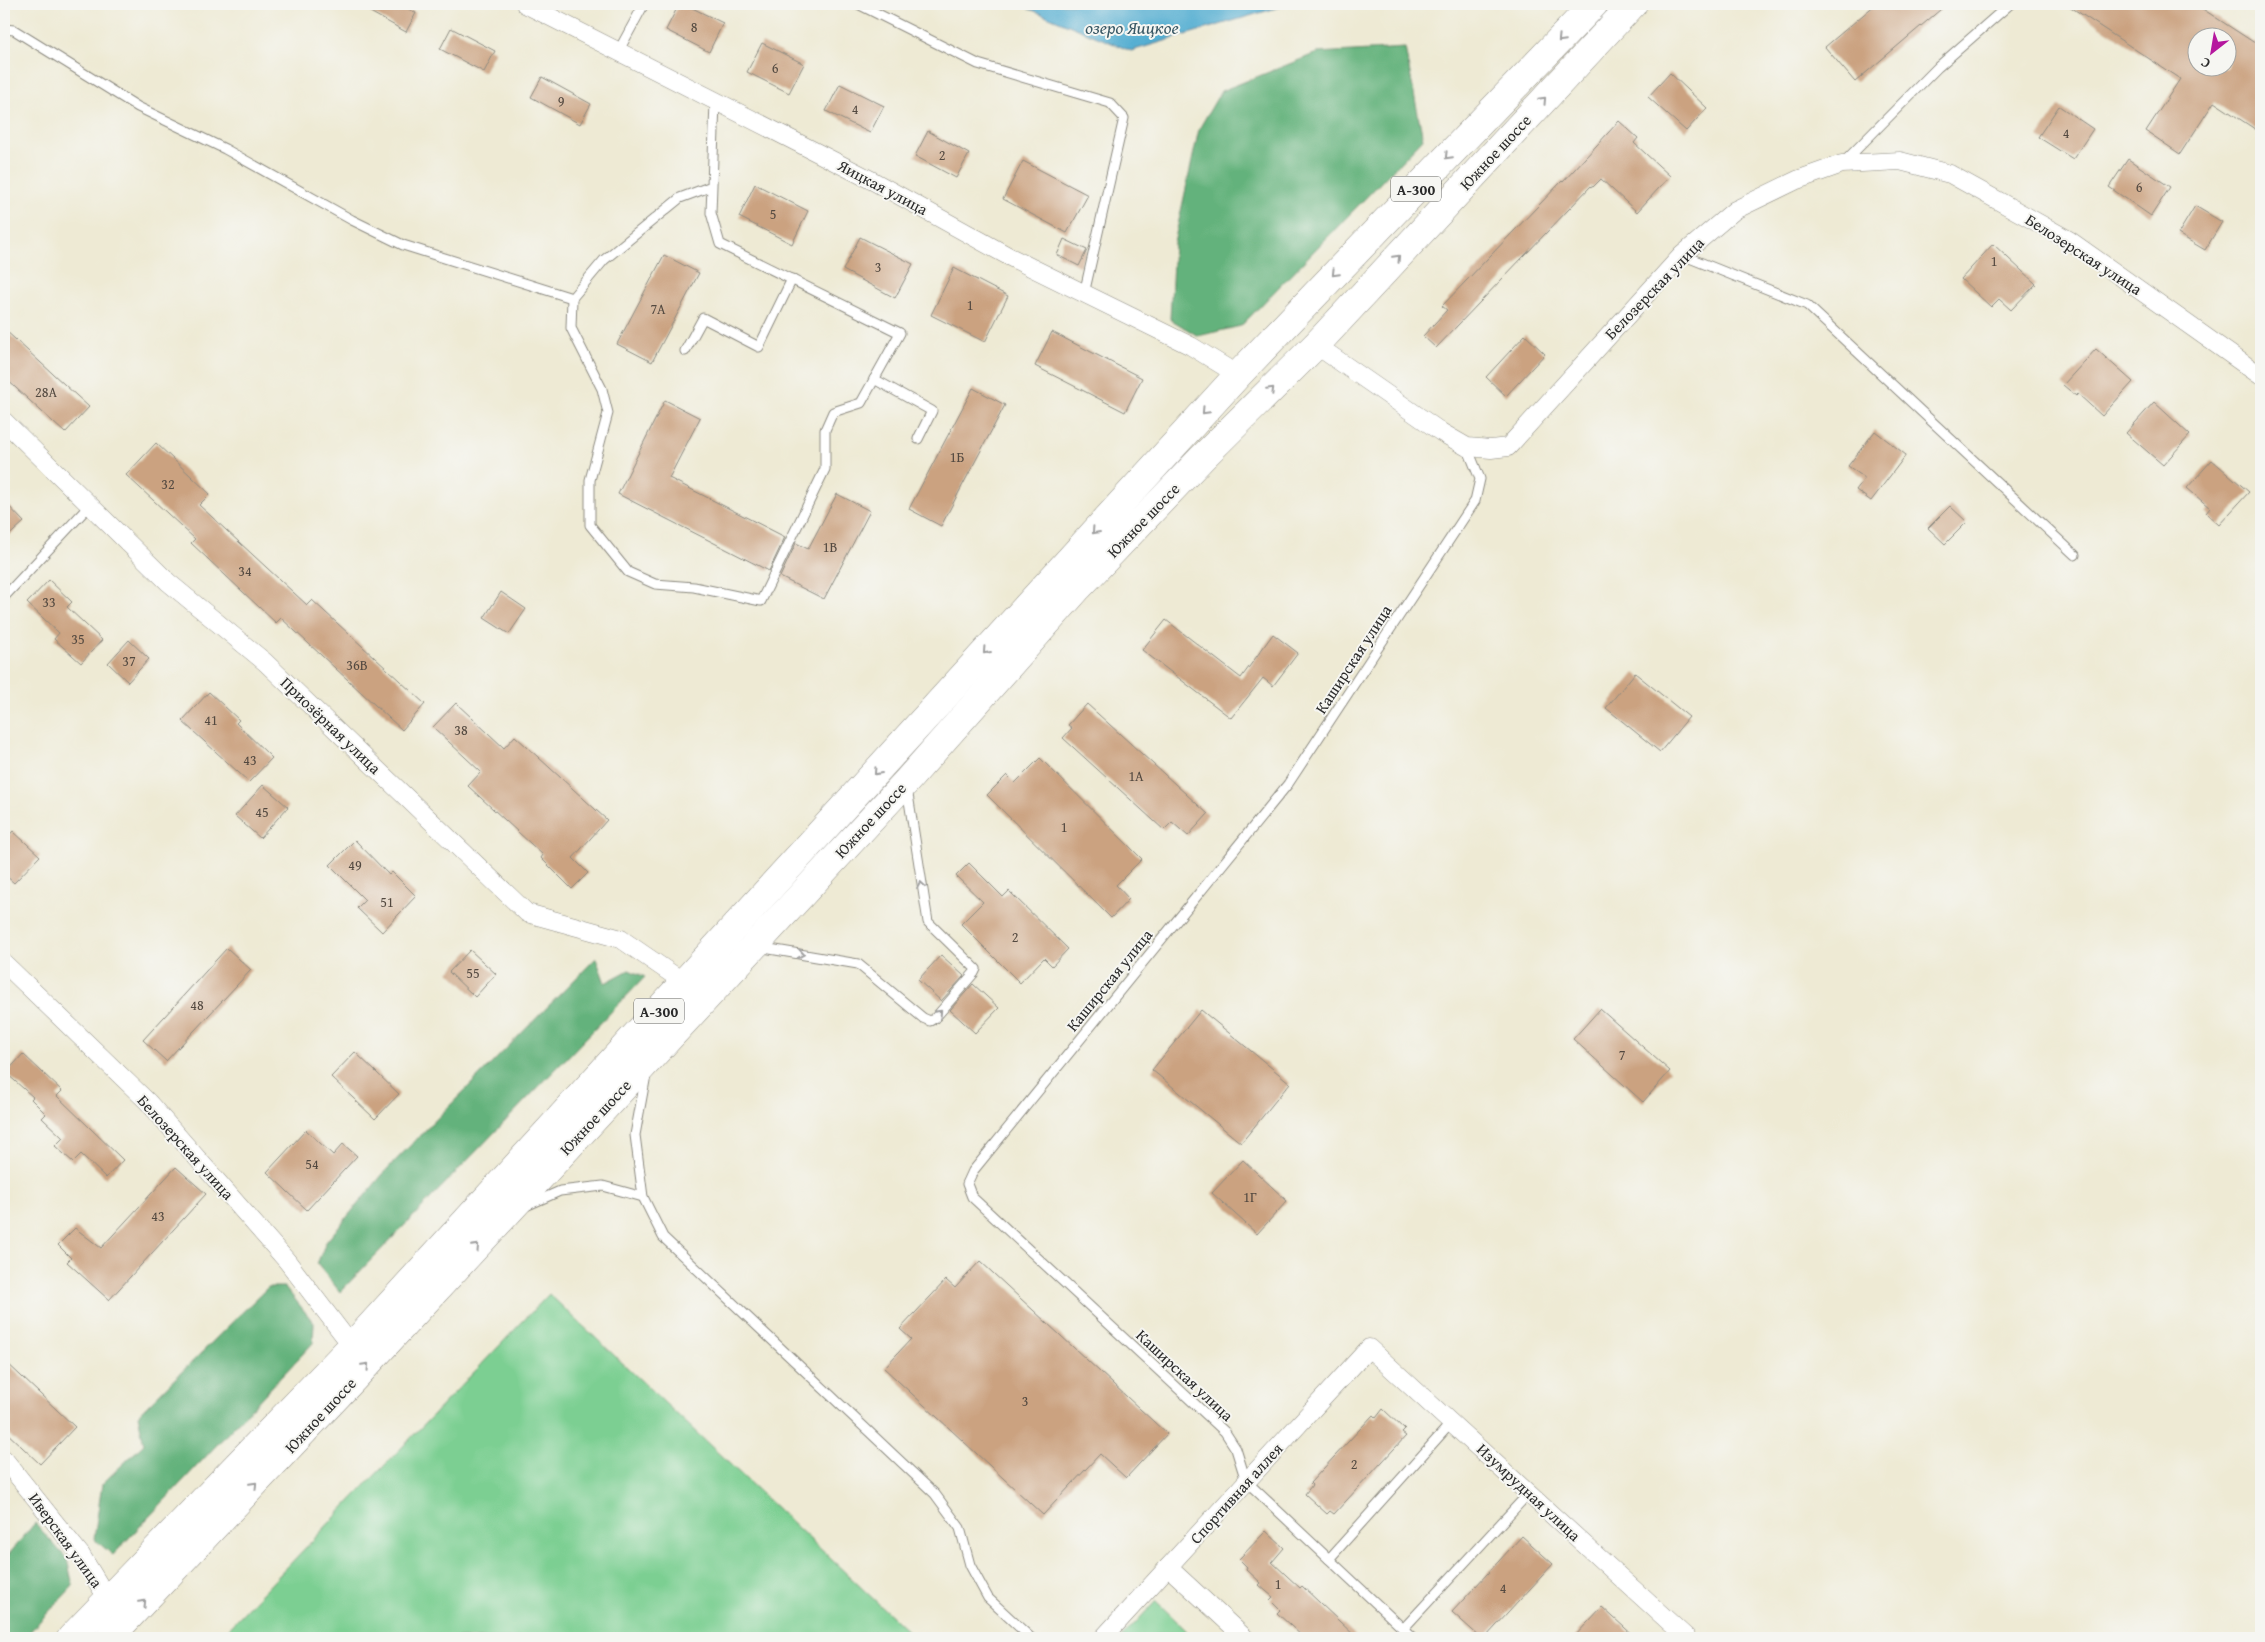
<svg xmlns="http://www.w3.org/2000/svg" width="2265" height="1642" font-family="'Gentium Book Plus',serif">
<rect width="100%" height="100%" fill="#f6f6f2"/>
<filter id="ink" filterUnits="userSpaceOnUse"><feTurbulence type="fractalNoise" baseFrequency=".02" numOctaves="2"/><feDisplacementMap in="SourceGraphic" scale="10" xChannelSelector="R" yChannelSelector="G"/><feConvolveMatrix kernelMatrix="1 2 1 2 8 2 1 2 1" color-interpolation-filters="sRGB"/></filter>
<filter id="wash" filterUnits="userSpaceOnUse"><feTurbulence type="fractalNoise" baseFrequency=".0096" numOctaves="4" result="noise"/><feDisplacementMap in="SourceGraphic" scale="20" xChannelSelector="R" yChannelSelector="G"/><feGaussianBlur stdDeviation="1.12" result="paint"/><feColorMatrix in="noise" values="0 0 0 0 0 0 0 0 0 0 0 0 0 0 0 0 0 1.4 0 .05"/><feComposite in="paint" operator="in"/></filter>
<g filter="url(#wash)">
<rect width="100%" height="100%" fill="#eeead4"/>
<g fill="#7bcf92" stroke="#537d5e">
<polygon points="549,1294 915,1638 219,1638"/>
<path d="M1156,1601L1186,1630L1189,1638C1172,1630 1162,1633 1146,1638C1139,1640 1128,1638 1121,1638Z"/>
</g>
<g fill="#64b27c" stroke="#486e54">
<polygon points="1405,48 1423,139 1241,326 1198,336 1170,319 1174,243 1199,129 1221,91 1317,53"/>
<polygon points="596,958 605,983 629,970 645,977 340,1292 317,1264 326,1242 388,1168"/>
<polygon points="268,1287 285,1287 314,1323 313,1343 113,1555 94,1539 102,1484 144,1444 138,1415"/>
<polygon points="35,1523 67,1559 73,1586 24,1638 4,1638 4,1560"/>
</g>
<polygon fill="#53add1" stroke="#3f6c7e" points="1018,4 1290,4 1131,51"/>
<g id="blocks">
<g fill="#cba280" fill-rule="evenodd">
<polygon points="356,4 399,4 416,13 406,32"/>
<polygon points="679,4 684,4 723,23 709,52 666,30"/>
<polygon points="1876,4 1947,4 1855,82 1825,47"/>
<path d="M2066,4H2195L2261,47V133L2214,102L2180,154L2146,131L2180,79ZM2198,38H2228V68H2198Z"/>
<polygon points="451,28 495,51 484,72 440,49"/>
<polygon points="762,43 804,64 789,93 747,72"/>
<polygon points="1670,73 1707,108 1686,131 1648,97"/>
<polygon points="542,77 591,104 580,124 531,97"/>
<polygon points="840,84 884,106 870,133 826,111"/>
<polygon points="2059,106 2093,129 2073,159 2038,137"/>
<polygon points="1619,121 1638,138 1634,143 1670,176 1637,212 1601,179 1593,187 1591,186 1436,348 1423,336 1447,310 1442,306 1562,181 1563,182"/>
<polygon points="928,131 969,154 956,178 915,156"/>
<polygon points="2128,159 2170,187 2151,216 2109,187"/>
<polygon points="1023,161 1088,195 1067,233 1003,199"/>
<polygon points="755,184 808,211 792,244 739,217"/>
<polygon points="2195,206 2222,222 2205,250 2178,234"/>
<polygon points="860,237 913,264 895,298 843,270"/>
<polygon points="1064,239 1087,250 1079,266 1057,255"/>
<polygon points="1993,244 2036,284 2011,310 1999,299 1991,307 1961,279"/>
<polygon points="664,255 699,273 652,362 617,344"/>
<polygon points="954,268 1008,296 985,342 931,315"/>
<polygon points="4,329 89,407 65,433 4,377"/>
<polygon points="1052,332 1142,378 1125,412 1035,366"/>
<polygon points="1525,335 1545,354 1506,396 1486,377"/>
<polygon points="2096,349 2133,382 2102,416 2078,394 2076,396 2063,385"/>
<polygon points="973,388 1005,405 941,526 909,509"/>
<polygon points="665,400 700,418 669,478 785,537 769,571 618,494"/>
<polygon points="2154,402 2190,435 2163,465 2126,433"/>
<polygon points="1875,431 1906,455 1871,501 1856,490 1865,478 1848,466"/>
<polygon points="156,443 210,494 199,505 307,605 312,600 425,704 402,730 281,618 276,623 191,543 195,539 126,475"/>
<polygon points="2212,460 2249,492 2219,525 2206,513 2210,508 2187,488"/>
<polygon points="837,494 870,511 824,599 780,577 796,543 808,549"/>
<polygon points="4,501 24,522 4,540"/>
<polygon points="1950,506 1967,522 1945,544 1928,528"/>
<polygon points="49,580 72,602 67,607 102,640 81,663 54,639 59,633 27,603"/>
<polygon points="501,592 526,609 509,634 484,618"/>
<polygon points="1166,620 1241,678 1273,634 1298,653 1273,686 1263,678 1231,718 1142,650"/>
<polygon points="129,640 149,659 128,682 108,663"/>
<polygon points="1635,673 1689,717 1660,752 1606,708"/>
<polygon points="209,692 239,720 236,723 272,758 249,782 182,721"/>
<polygon points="456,703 504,748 515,736 607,820 573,858 588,873 572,889 541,858 543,855 468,786 481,772 433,727"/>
<polygon points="1087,704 1208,814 1188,836 1172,822 1164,830 1063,738 1072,728 1068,725"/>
<polygon points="1040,758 1142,859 1116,885 1129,899 1111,918 987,795 1007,775 1015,783"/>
<polygon points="263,785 288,807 260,838 235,816"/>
<polygon points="13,831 40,856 14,883 4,874 4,841"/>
<polygon points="355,840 389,875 392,872 416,896 382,932 357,908 365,900 330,865"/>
<polygon points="969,863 1003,897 1009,891 1068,949 1052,966 1044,958 1020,983 961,924 983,902 956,876"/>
<polygon points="227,948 251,970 166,1061 143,1040"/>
<polygon points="470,950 496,974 475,997 449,972"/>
<polygon points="941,955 964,976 941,1001 918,980"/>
<polygon points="973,984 999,1008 975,1033 950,1010"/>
<polygon points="1600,1009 1670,1071 1643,1102 1573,1039"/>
<polygon points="1201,1010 1290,1083 1241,1143 1152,1070"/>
<polygon points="355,1052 399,1094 375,1119 331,1077"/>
<polygon points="23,1054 62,1091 57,1096 123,1160 106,1178 81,1154 73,1162 55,1146 63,1138 42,1118 46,1114 31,1099 33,1097 6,1073"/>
<polygon points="306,1130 333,1155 343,1144 357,1156 307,1210 267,1172"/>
<polygon points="1243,1160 1287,1201 1257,1234 1212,1193"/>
<polygon points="176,1167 206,1194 109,1300 67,1262 71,1258 58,1245 75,1228 101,1248"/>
<polygon points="980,1261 1167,1434 1126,1478 1100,1454 1043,1515 884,1368 911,1339 900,1329 946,1280 955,1288"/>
<polygon points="4,1360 75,1427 40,1464 4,1430"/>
<polygon points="1383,1409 1405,1430 1402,1433 1406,1436 1334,1514 1330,1511 1327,1514 1305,1494 1312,1485 1310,1483 1373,1415 1376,1418"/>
<polygon points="1266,1531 1284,1548 1272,1562 1300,1588 1302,1586 1357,1638 1304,1638 1277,1613 1280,1610 1270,1600 1273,1597 1259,1585 1261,1583 1246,1569 1247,1567 1239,1559"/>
<polygon points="1522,1536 1553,1564 1485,1638 1481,1638 1452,1612"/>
<polygon points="1602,1607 1636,1638 1573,1638"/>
</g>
</g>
</g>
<g filter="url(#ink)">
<use href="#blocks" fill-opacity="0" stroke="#8c8a80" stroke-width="1"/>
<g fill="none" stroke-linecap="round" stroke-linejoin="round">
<defs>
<g id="service">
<polyline points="858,4 978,64 1110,103 1124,118 1084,294"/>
<polyline points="4,29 14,30 138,107 225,149 352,220 403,245 572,298"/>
<polyline points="618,52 644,4"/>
<polyline points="1844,162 1938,67 2010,4"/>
<polyline points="712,186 680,198 604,260 572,298 571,328 602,389 608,413 590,480 590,525 628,572 655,584 694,587 761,601 825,469 825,430 833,412 861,403 900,333 720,244 711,213 715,102"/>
<polyline points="1682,255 1807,305 2075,555"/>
<polyline points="685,351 703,318 759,347 792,279"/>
<polyline points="874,379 932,411 918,439"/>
<polyline points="4,597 90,505"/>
<polyline points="758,947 858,964 923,1018 930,1021 935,1018 974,973 976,969 928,922 907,788"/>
<polyline points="646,1075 635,1135 643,1197 663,1237 935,1494 960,1528 970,1565 988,1598 1031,1638"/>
<polyline points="526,1206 560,1191 603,1186 643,1197"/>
<polyline points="1329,1559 1452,1422"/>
<polyline points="1403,1629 1529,1493"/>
<polyline points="1413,1638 1246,1481 1236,1449 1225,1432 972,1197 967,1184 973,1171 1288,784 1475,501 1480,479 1467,447"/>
</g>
<g id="minor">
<polyline points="525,4 873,181 1010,257 1191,346 1238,375"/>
<polyline points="1316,345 1441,432 1467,447 1491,449 1508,447 1682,255 1735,210 1797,180 1842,164 1900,161 1950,174 2069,240 2261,376"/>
<polyline points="4,421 168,582 265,662 527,913 621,939 685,983"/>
<polyline points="4,963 148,1102 287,1261 352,1346"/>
<polyline points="4,1459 81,1555 107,1598"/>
<polyline points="1168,1567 1245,1638"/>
<polyline points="1103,1638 1369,1348 1687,1638"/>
</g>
<g id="primary">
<polyline points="71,1638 352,1346 1238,375 1594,4"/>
<polyline points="109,1638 360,1372 906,782 1078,588 1202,458 1316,345 1633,4"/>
</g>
</defs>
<use href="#service" stroke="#8c8a80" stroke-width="11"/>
<use href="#minor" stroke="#8c8a80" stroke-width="19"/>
<use href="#primary" stroke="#8c8a80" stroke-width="29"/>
<use href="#service" stroke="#fff" stroke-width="9"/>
<use href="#minor" stroke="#fff" stroke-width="18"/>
<use href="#primary" stroke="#fff" stroke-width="28"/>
</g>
<defs><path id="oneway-chevron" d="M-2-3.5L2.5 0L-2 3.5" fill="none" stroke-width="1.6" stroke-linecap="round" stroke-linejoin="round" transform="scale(1.25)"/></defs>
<g stroke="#a0a0a0">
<use href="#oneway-chevron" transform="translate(1561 39) rotate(134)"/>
<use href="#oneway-chevron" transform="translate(1543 100) rotate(-47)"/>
<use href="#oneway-chevron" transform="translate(1448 156) rotate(134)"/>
<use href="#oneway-chevron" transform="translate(1397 258) rotate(-47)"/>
<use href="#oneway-chevron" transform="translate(1335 273) rotate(134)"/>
<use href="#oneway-chevron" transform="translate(1271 390) rotate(-45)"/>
<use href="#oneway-chevron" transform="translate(1205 411) rotate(133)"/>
<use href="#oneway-chevron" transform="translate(1095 531) rotate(132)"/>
<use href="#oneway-chevron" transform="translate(986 651) rotate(132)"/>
<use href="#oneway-chevron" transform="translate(877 772) rotate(132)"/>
<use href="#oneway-chevron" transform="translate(921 885) rotate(-99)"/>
<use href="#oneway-chevron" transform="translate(801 954) rotate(9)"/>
<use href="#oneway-chevron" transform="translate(939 1013) rotate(-46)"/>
<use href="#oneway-chevron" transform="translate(476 1247) rotate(-47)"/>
<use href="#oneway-chevron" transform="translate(366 1366) rotate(-47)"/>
<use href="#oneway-chevron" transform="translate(254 1485) rotate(-47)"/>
<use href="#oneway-chevron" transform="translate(143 1603) rotate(-47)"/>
</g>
</g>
<g text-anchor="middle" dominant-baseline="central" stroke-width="4" stroke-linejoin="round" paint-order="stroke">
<g font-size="14" fill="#534940">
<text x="694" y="27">8</text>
<text x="775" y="68">6</text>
<text x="561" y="101">9</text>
<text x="855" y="109">4</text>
<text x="2066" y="133">4</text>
<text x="942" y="155">2</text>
<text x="2139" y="187">6</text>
<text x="773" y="214">5</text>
<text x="1994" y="261">1</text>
<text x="878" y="267">3</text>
<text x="970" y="305">1</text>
<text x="658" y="309">7А</text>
<text x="46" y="392">28А</text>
<text x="957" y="457">1Б</text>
<text x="168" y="484">32</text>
<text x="830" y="547">1В</text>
<text x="245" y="571">34</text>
<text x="49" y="602">33</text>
<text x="78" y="639">35</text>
<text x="129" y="661">37</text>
<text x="357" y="665">36В</text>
<text x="211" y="720">41</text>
<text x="461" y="730">38</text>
<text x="250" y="760">43</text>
<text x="1136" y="776">1А</text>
<text x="262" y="812">45</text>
<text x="1064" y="827">1</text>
<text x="355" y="865">49</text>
<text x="387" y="902">51</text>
<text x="1015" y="937">2</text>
<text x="473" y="973">55</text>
<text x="197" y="1005">48</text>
<text x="1622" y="1055">7</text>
<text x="312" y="1164">54</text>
<text x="1250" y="1197">1Г</text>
<text x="158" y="1216">43</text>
<text x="1025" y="1401">3</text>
<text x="1354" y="1464">2</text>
<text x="1278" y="1584">1</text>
<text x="1503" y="1588">4</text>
</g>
<g fill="#f6f6f2" stroke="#686867" stroke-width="1">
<rect x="1391" y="176.5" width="50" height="25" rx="4"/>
<rect x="634" y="998.5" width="50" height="25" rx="4"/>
</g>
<g font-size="15" font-weight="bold" fill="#2b2b2b">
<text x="1416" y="189">А-300</text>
<text x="659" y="1011">А-300</text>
</g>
<g font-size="16" fill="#2b2b2b" stroke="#f6f6f2">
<text transform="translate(1495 152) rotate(-47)">Южное шоссе</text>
<text transform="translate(883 187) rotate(28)">Яицкая улица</text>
<text transform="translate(2084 254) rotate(33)">Белозерская улица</text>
<text transform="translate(1654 288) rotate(-46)">Белозерская улица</text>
<text transform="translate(1143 520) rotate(-46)">Южное шоссе</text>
<text transform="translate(1353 659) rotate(-57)">Каширская улица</text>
<text transform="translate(331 725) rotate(44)">Приозёрная улица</text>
<text transform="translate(870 820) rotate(-47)">Южное шоссе</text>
<text transform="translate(1109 980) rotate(-51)">Каширская улица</text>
<text transform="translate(595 1117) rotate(-47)">Южное шоссе</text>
<text transform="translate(186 1147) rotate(48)">Белозерская улица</text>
<text transform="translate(1185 1375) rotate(43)">Каширская улица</text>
<text transform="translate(320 1415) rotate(-47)">Южное шоссе</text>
<text transform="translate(1529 1492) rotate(43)">Изумрудная улица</text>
<text transform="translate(1236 1493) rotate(-48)">Спортивная аллея</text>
<text transform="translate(66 1540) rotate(54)">Иверская улица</text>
</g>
<g font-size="18" font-style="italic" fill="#395865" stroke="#f6f6f2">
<text x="1132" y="27">озеро Яицкое</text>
</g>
</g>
<rect width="2265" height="1642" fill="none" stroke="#f6f6f2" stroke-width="20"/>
<g transform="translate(2212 52) rotate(211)"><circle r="24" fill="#f6f6f2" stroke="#a5a5a2"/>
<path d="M0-4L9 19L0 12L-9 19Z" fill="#b5179e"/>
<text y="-8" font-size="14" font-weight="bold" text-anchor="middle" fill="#2b2b2b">С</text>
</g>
</svg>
